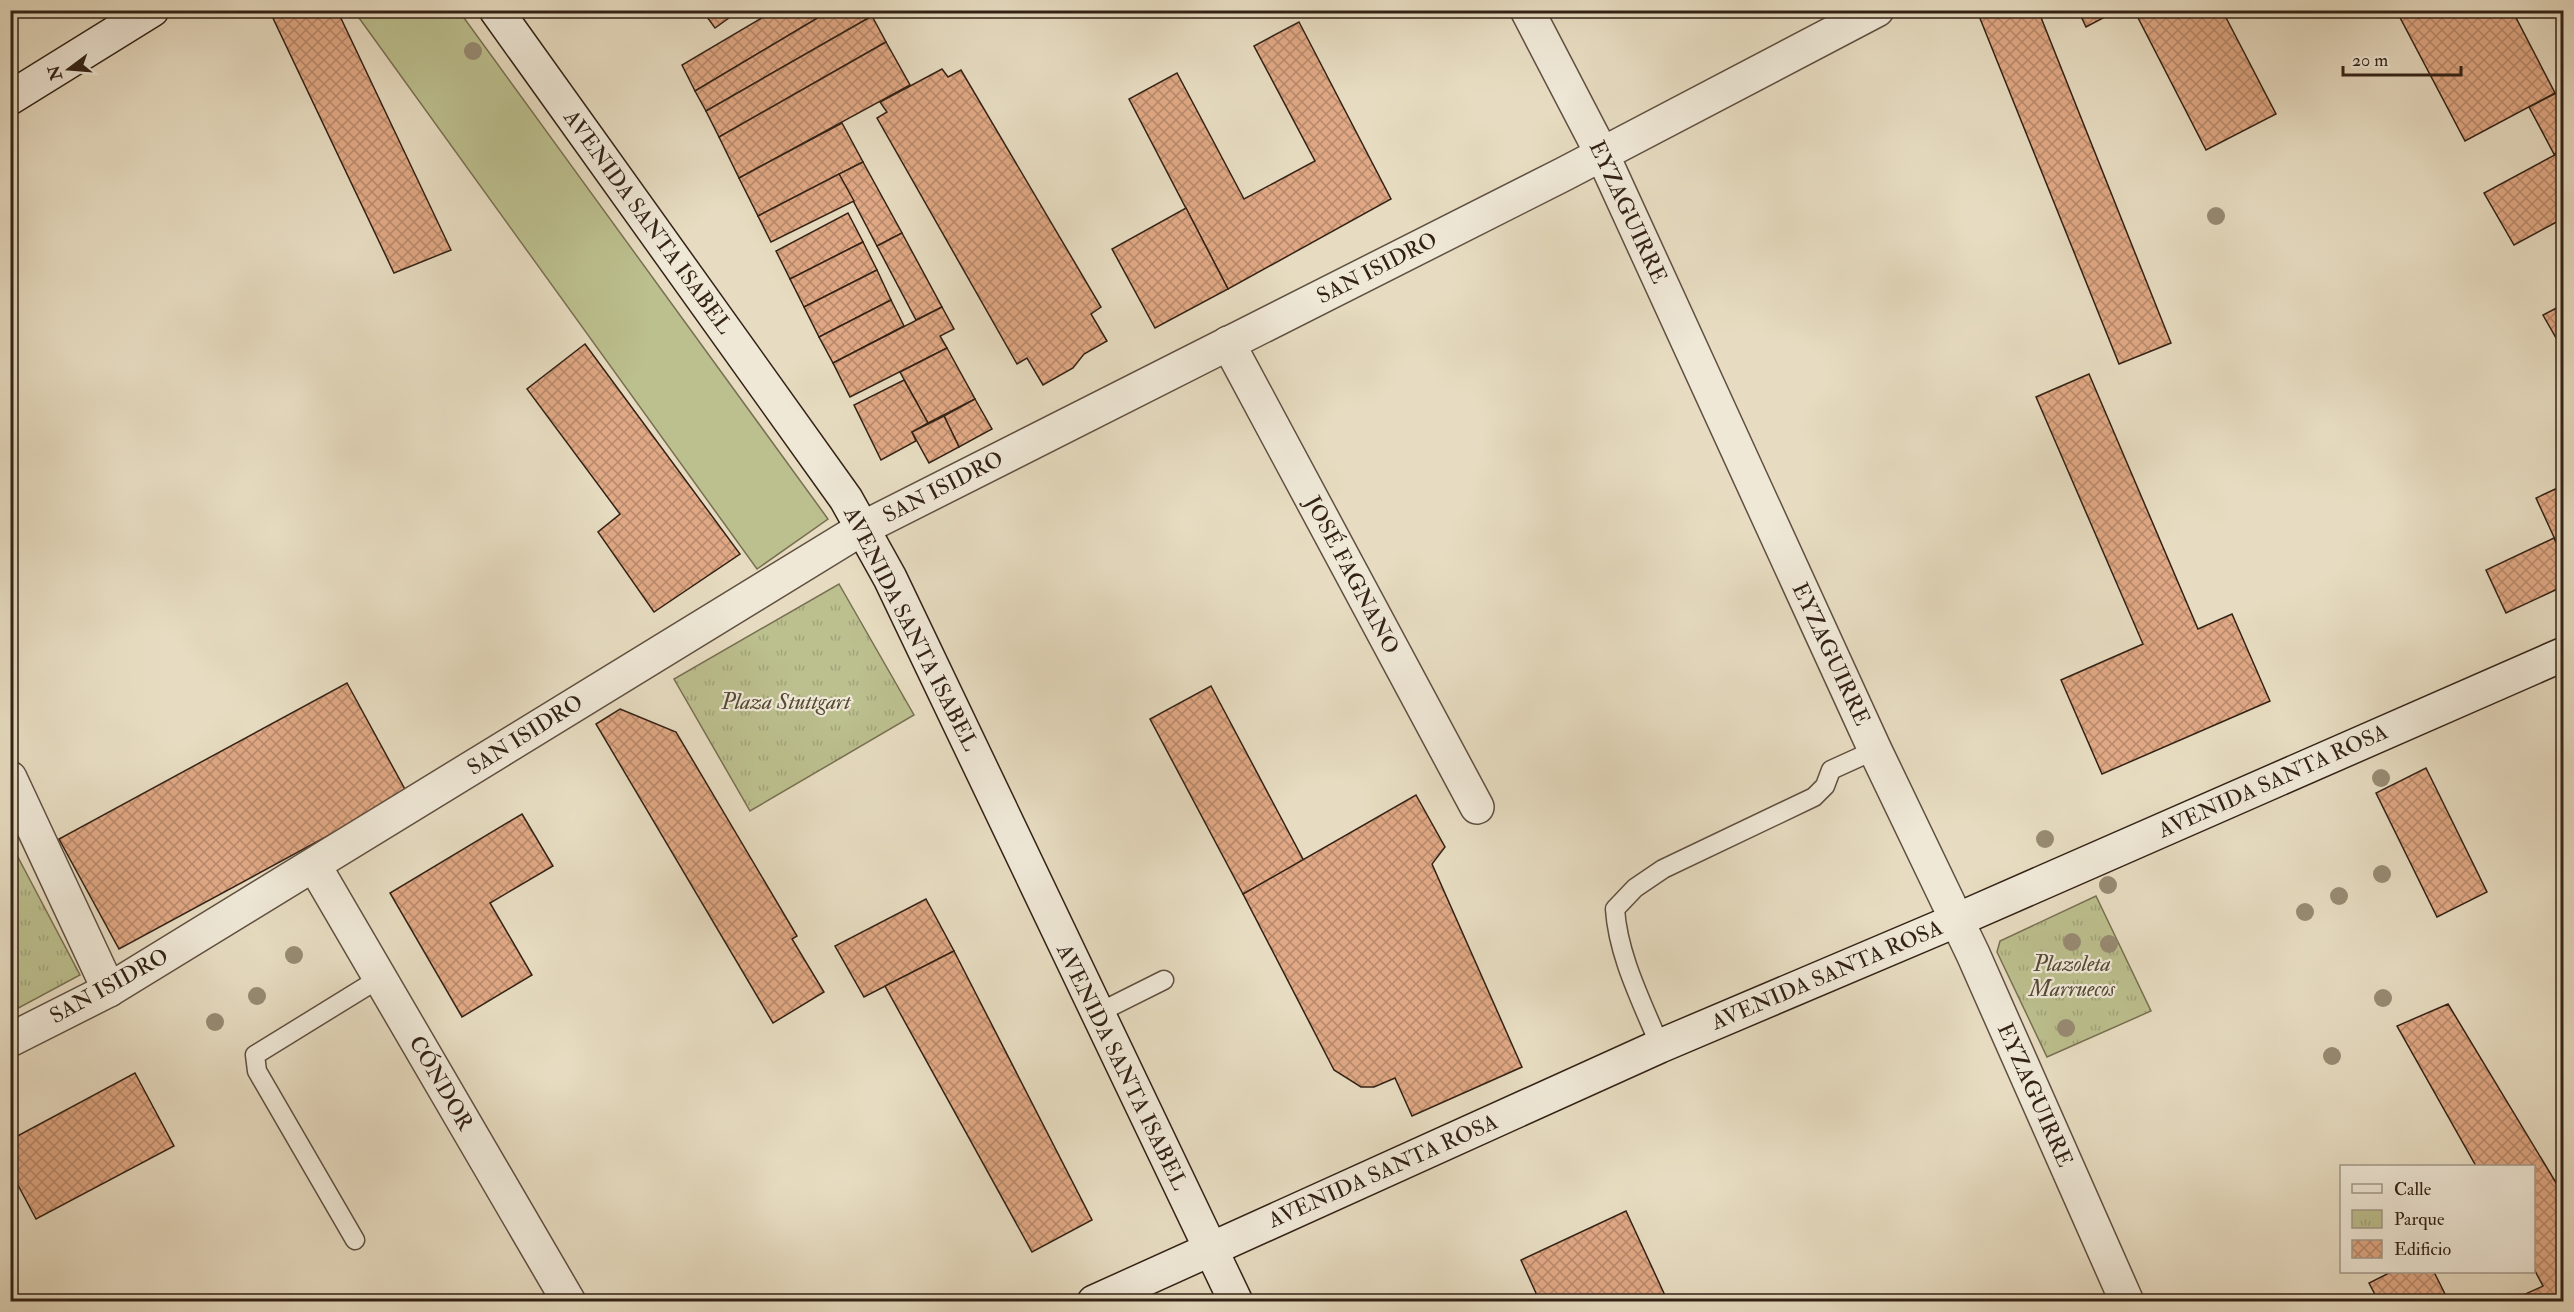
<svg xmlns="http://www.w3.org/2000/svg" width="2574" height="1312" font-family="'IM FELL Double Pica',serif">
<defs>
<pattern id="park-tufts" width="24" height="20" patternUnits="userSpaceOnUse" patternTransform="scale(1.5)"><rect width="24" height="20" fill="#bcbf8e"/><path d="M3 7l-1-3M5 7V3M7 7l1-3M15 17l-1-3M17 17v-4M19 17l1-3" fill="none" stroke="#a2a47a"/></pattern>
<pattern id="building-cross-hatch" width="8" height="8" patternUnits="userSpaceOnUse" patternTransform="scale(1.5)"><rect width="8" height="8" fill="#e0a884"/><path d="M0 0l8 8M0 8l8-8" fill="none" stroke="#b6886b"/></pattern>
</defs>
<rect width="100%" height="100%" fill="#e7dcc1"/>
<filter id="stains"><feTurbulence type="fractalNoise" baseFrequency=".00333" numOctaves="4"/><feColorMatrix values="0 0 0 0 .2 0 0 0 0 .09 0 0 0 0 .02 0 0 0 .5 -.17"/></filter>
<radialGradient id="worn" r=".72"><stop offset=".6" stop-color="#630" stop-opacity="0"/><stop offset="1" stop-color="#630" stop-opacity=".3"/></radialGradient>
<polygon fill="#bcbf8e" stroke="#787052" stroke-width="1.5" points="354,11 459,11 828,519 757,569"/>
<g fill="url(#park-tufts)" stroke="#787052" stroke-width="1.5">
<polygon points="839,584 914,715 750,811 674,679"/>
<polygon points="10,842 80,975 11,1012 10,1012"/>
<polygon points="2096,896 2151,1011 2047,1057 1997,952 2000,941"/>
</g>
<g fill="url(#building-cross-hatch)" stroke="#332216" stroke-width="1.5">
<polygon points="277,10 337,10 451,250 394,273 271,14"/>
<polygon points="702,10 740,10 715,28"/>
<polygon points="775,10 831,10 695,91 682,65"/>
<polygon points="831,10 869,10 872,16 706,111 695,91"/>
<polygon points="1994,10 2038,10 2171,343 2119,364 1979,16"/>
<polygon points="2078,10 2118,10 2086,27"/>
<polygon points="2134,10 2222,10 2276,114 2206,150"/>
<polygon points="2396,10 2512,10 2555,93 2465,141"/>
<polygon points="872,16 886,42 719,137 706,111"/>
<polygon points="1299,22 1391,199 1228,289 1129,99 1177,73 1244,199 1315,161 1254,46"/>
<polygon points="886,42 910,85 739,178 719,137"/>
<polygon points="942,69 948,77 961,70 1101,307 1091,314 1107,341 1084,354 1073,368 1043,385 1027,358 1017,364 877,118 887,112 880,102"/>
<polygon points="2564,89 2564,150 2554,154 2529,107"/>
<polygon points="842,123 863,162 758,216 739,178"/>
<polygon points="2564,150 2564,218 2514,245 2484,193"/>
<polygon points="863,162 902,233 877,246 839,174"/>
<polygon points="839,174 854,201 771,242 758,216"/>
<polygon points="1186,208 1228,289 1155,328 1112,249"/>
<polygon points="848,213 863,242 790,279 776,251"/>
<polygon points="902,233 942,307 916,320 877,246"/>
<polygon points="863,242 877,270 804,307 790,279"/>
<polygon points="877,270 891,300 819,337 804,307"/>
<polygon points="891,300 904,326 833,363 819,337"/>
<polygon points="2564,304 2564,352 2543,315"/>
<polygon points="942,307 954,329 940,336 947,348 850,397 833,363"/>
<polygon points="585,344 740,554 654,612 598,532 620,514 527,389"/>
<polygon points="947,348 975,399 928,423 900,372"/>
<polygon points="2089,374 2198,629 2232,614 2270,701 2102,774 2061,680 2143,644 2036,397"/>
<polygon points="904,380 928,423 912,432 916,441 881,460 854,405"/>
<polygon points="975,399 992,429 959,447 944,416"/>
<polygon points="944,416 959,447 929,463 912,432"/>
<polygon points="2564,485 2564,559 2536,498"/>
<polygon points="2554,538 2564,559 2564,586 2506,613 2486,570"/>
<polygon points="347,683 407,793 119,949 59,839"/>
<polygon points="1211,686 1304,861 1243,894 1150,719"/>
<polygon points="620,709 676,732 797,936 792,939 824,992 773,1023 596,724"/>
<polygon points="2426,768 2487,892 2437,917 2376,793"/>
<polygon points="1416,795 1445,847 1432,864 1522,1067 1412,1116 1395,1078 1374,1087 1361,1087 1334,1070 1243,894"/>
<polygon points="522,814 553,866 490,903 532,975 462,1017 390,893"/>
<polygon points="926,899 954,951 864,997 835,946"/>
<polygon points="954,951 1092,1220 1032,1252 885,986"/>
<polygon points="2448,1004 2564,1196 2564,1302 2508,1302 2543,1286 2534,1269 2534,1166 2476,1166 2397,1026"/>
<polygon points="135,1073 174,1146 36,1219 10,1170 10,1140"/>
<polygon points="1626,1211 1668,1302 1540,1302 1521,1260"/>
<polygon points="2391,1272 2434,1272 2449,1302 2379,1302 2369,1283"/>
</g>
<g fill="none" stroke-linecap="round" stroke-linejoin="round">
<defs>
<g id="service">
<polyline points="1096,1014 1164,980"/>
<path d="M1660,1046C1642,1002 1618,956 1615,909L1635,888L1663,869L1814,797L1825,786L1831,770L1875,750"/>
<polyline points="355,1240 257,1071 255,1055 380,978"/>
</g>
<g id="minor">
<polyline points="1527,10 1602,154 1875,750 1973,954 2127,1302"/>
<polyline points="1228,343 1477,807"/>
<polyline points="10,778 109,990"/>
<polyline points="314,865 569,1302"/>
<polyline points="10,1040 109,990 863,528 1564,174 1877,10"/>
</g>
<g id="secondary">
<polyline points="496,10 846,499 890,578 1236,1302"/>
<polyline points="10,98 152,10"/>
<polyline points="1094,1302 1660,1046 1957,920 2564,654"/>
</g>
</defs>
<use href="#service" stroke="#605041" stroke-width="21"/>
<use href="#minor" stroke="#605041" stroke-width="36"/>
<use href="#secondary" stroke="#332216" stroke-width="36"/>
<use href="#service" stroke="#efe8d7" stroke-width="18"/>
<use href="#minor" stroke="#efe8d7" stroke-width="33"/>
<use href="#secondary" stroke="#efe8d7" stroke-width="33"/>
</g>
<g fill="#978b73">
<circle cx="473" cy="51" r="9"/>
<circle cx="2216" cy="216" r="9"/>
<circle cx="2381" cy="778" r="9"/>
<circle cx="2045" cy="839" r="9"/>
<circle cx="2382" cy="874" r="9"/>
<circle cx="2108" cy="885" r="9"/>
<circle cx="2339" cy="896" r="9"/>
<circle cx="2305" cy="912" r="9"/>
<circle cx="2072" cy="942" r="9"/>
<circle cx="2109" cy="944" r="9"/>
<circle cx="294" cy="955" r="9"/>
<circle cx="257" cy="996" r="9"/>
<circle cx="2383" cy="998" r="9"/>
<circle cx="215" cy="1022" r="9"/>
<circle cx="2066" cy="1028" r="9"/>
<circle cx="2332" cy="1056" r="9"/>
</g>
<g text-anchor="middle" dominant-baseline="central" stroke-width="4.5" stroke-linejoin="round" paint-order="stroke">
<g font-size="22" fill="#332216" stroke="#efe8d7">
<text transform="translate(1628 212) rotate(65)">EYZAGUIRRE</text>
<text transform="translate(648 222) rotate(54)">AVENIDA SANTA ISABEL</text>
<text transform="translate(1377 268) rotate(-27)">SAN ISIDRO</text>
<text transform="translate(943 487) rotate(-27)">SAN ISIDRO</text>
<text transform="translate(1352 575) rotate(62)">JOSÉ FAGNANO</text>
<text transform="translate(911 629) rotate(63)">AVENIDA SANTA ISABEL</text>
<text transform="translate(1831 654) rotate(65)">EYZAGUIRRE</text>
<text transform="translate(525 735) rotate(-32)">SAN ISIDRO</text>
<text transform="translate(2273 781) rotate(-24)">AVENIDA SANTA ROSA</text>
<text transform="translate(1827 975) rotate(-23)">AVENIDA SANTA ROSA</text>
<text transform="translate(109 986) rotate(-29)">SAN ISIDRO</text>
<text transform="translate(1122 1067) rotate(64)">AVENIDA SANTA ISABEL</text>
<text transform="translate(441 1083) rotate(60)">CÓNDOR</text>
<text transform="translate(2035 1095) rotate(66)">EYZAGUIRRE</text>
<text transform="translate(1383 1171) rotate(-24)">AVENIDA SANTA ROSA</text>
</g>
<g font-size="22" font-style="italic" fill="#554934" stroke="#efe8d7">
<text x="786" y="702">Plaza Stuttgart</text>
<text x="2072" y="964">Plazoleta<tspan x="2072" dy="25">Marruecos</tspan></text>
</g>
</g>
<rect width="2574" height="1312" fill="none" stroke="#e7dcc1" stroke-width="36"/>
<rect x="12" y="12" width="2550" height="1288" fill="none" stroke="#332216" stroke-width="3"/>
<rect x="18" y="18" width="2538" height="1276" fill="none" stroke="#332216" stroke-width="1.5"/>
<rect x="2340" y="1165" width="195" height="108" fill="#efe8d7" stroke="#a4998a" stroke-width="1.5"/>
<rect x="2352" y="1184" width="30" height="9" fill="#efe8d7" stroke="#a4998a" stroke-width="1.5"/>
<text x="2394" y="1195" font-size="18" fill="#332216">Calle</text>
<rect x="2352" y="1210" width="30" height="18" fill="url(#park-tufts)" stroke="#a4998a" stroke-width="1.5"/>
<text x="2394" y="1225" font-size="18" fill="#332216">Parque</text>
<rect x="2352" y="1240" width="30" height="18" fill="url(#building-cross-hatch)" stroke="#a4998a" stroke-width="1.5"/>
<text x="2394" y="1255" font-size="18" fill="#332216">Edificio</text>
<g transform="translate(69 69) rotate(254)" stroke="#efe8d7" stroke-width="4.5" paint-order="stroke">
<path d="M0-4.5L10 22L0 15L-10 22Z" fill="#332216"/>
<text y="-9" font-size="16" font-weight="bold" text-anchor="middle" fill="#332216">N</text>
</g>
<path d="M2343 66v9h118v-9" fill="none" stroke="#332216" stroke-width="3"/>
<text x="2352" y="66" font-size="18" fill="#332216" stroke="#efe8d7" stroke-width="4.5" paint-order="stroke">20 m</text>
<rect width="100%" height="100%" filter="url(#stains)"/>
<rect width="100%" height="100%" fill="url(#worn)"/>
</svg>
